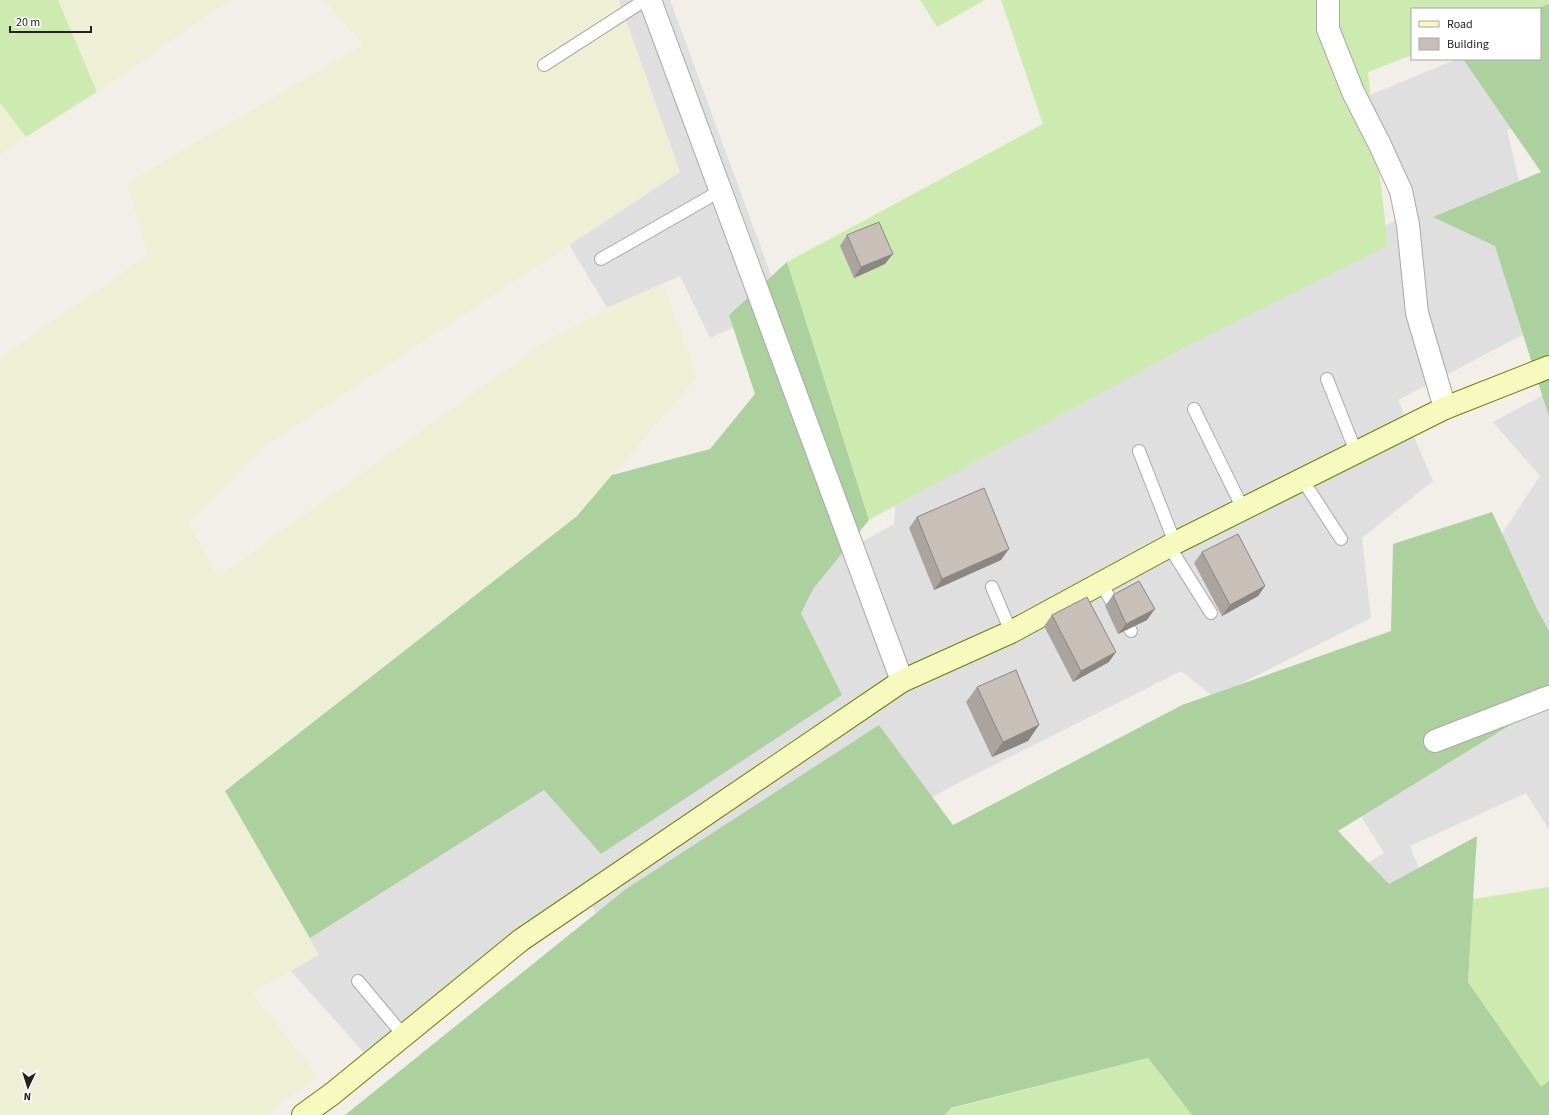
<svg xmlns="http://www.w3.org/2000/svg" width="1549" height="1115" font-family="'Source Sans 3',sans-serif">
<rect width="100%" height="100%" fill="#f2efe9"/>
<g fill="#e0dfdf">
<polygon points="546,0 670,0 782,305 710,338 680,276 607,308 552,216"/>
<polygon points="1457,59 1540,59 1549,113 1507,130 1519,181 1549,274 1549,321 1398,400 1433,481 1362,538 1371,618 1214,697 1181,671 958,783 626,968 585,893 374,1064 266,943 750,592 862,542 894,524 897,476 1408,214 1370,95"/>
<polygon points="1549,392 1549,830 1526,793 1410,846 1452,952 1284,914 1384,853 1355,807 1492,549 1540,476 1493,422"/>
</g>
<g fill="#eef0d5">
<polygon points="58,0 229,0 97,92"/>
<polygon points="326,0 619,0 680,172 265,446 188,522 218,577 552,337 663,283 697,377 577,516 225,791 319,955 252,993 318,1077 265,1115 0,1115 0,358 148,255 127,183 363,45 325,1"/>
<polygon points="0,103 26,137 0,155"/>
</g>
<g fill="#cdebb0">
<polygon points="0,0 58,0 97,92 26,137 0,103"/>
<polygon points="920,0 985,0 937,27"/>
<polygon points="1001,0 1549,0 1549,4 1535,9 1412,9 1412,55 1368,72 1388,246 1182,349 869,520 787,262 1043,124"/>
<polygon points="1549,887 1549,1081 1541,1088 1468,982 1473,899"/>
<polygon points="1148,1058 1192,1115 945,1115 950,1109"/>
</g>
<g fill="#add19e">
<polygon points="1549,4 1549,417 1495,246 1433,217 1541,172 1463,59 1540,59 1540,9 1535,9"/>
<polygon points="787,262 869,520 813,589 801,613 842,695 601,854 544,790 310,938 225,791 577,516 612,475 710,449 755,394 729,315"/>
<polygon points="1492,512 1537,609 1549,631 1549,701 1338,831 1389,884 1477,836 1468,982 1541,1087 1549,1081 1549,1115 1192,1115 1148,1058 951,1108 945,1115 345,1115 626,889 879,725 953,825 1182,705 1391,631 1393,544"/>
</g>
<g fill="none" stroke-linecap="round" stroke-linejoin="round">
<defs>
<g id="lane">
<polyline points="544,65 645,0"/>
<polyline points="601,259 720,191"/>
<polyline points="1327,379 1356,452"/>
<polyline points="1194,409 1243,509"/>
<polyline points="1139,451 1175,543"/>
<polyline points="1302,479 1341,539"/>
<polyline points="1169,546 1211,613"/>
<polyline points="1100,583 1131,631"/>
<polyline points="992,587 1011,632"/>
<polyline points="358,981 404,1036"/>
</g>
<g id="street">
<polyline points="650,0 902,681"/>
<polyline points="1328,0 1328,29 1353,92 1380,145 1401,191 1408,225 1417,313 1445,408"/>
<polyline points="1435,741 1549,697"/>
</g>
<polyline id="secondary" points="303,1115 332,1094 521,940 902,681 1011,632 1175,543 1445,408 1549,367"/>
</defs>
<use href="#lane" stroke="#a9a9a9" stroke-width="14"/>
<use href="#street" stroke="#a9a9a9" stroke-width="24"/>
<use href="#secondary" stroke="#707d05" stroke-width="24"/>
<use href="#lane" stroke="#fff" stroke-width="12"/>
<use href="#street" stroke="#fff" stroke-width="22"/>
<use href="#secondary" stroke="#f7fabf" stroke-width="22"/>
</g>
<g fill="#aba49e">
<polygon points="847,235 885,264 854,278 840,246"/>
<polygon points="917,517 1001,560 934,590 909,528"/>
<polygon points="1202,552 1265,586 1258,596 1222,616 1194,563"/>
<polygon points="1113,595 1147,620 1118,634 1105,606"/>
<polygon points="1052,615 1109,662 1073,682 1044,626"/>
<polygon points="977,687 1039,725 1028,741 992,757 966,702"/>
</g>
<g fill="#8b8681">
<polygon points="893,254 885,264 854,278 861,267"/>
<polygon points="1009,549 1001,560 934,590 942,579"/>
<polygon points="1265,586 1258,596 1222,616 1230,605"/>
<polygon points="1155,609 1147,620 1118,634 1126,624"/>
<polygon points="1116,652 1109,662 1073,682 1081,671"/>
<polygon points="1039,725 1028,741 992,757 1003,742"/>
</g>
<g fill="#c7bfb8" stroke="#8b8681">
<polygon points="879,222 893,254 861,267 847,235"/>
<polygon points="984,488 1009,549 942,579 917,517"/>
<polygon points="1238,534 1265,586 1230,605 1202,552"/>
<polygon points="1139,581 1155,609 1126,624 1113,595"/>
<polygon points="1087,597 1116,652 1081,671 1052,615"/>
<polygon points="1016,670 1039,725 1003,742 977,687"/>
</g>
<rect x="1411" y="8" width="130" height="52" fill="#ffffff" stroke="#a7a7a7"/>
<rect x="1419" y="21" width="20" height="6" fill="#f7fabf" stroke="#a7a7a7"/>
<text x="1447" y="28" font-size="12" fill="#222222">Road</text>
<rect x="1419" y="38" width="20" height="12" fill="#c7bfb8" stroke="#a7a7a7"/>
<text x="1447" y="48" font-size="12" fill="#222222">Building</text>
<g transform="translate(28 1087) rotate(184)" stroke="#ffffff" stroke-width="3" paint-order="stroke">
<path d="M0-3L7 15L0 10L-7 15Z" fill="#222222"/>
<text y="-6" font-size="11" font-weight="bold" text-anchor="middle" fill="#222222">N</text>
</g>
<path d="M10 26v6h81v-6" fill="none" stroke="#222222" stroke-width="2"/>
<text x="16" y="26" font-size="12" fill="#222222" stroke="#ffffff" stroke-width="3" paint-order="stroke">20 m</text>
</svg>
